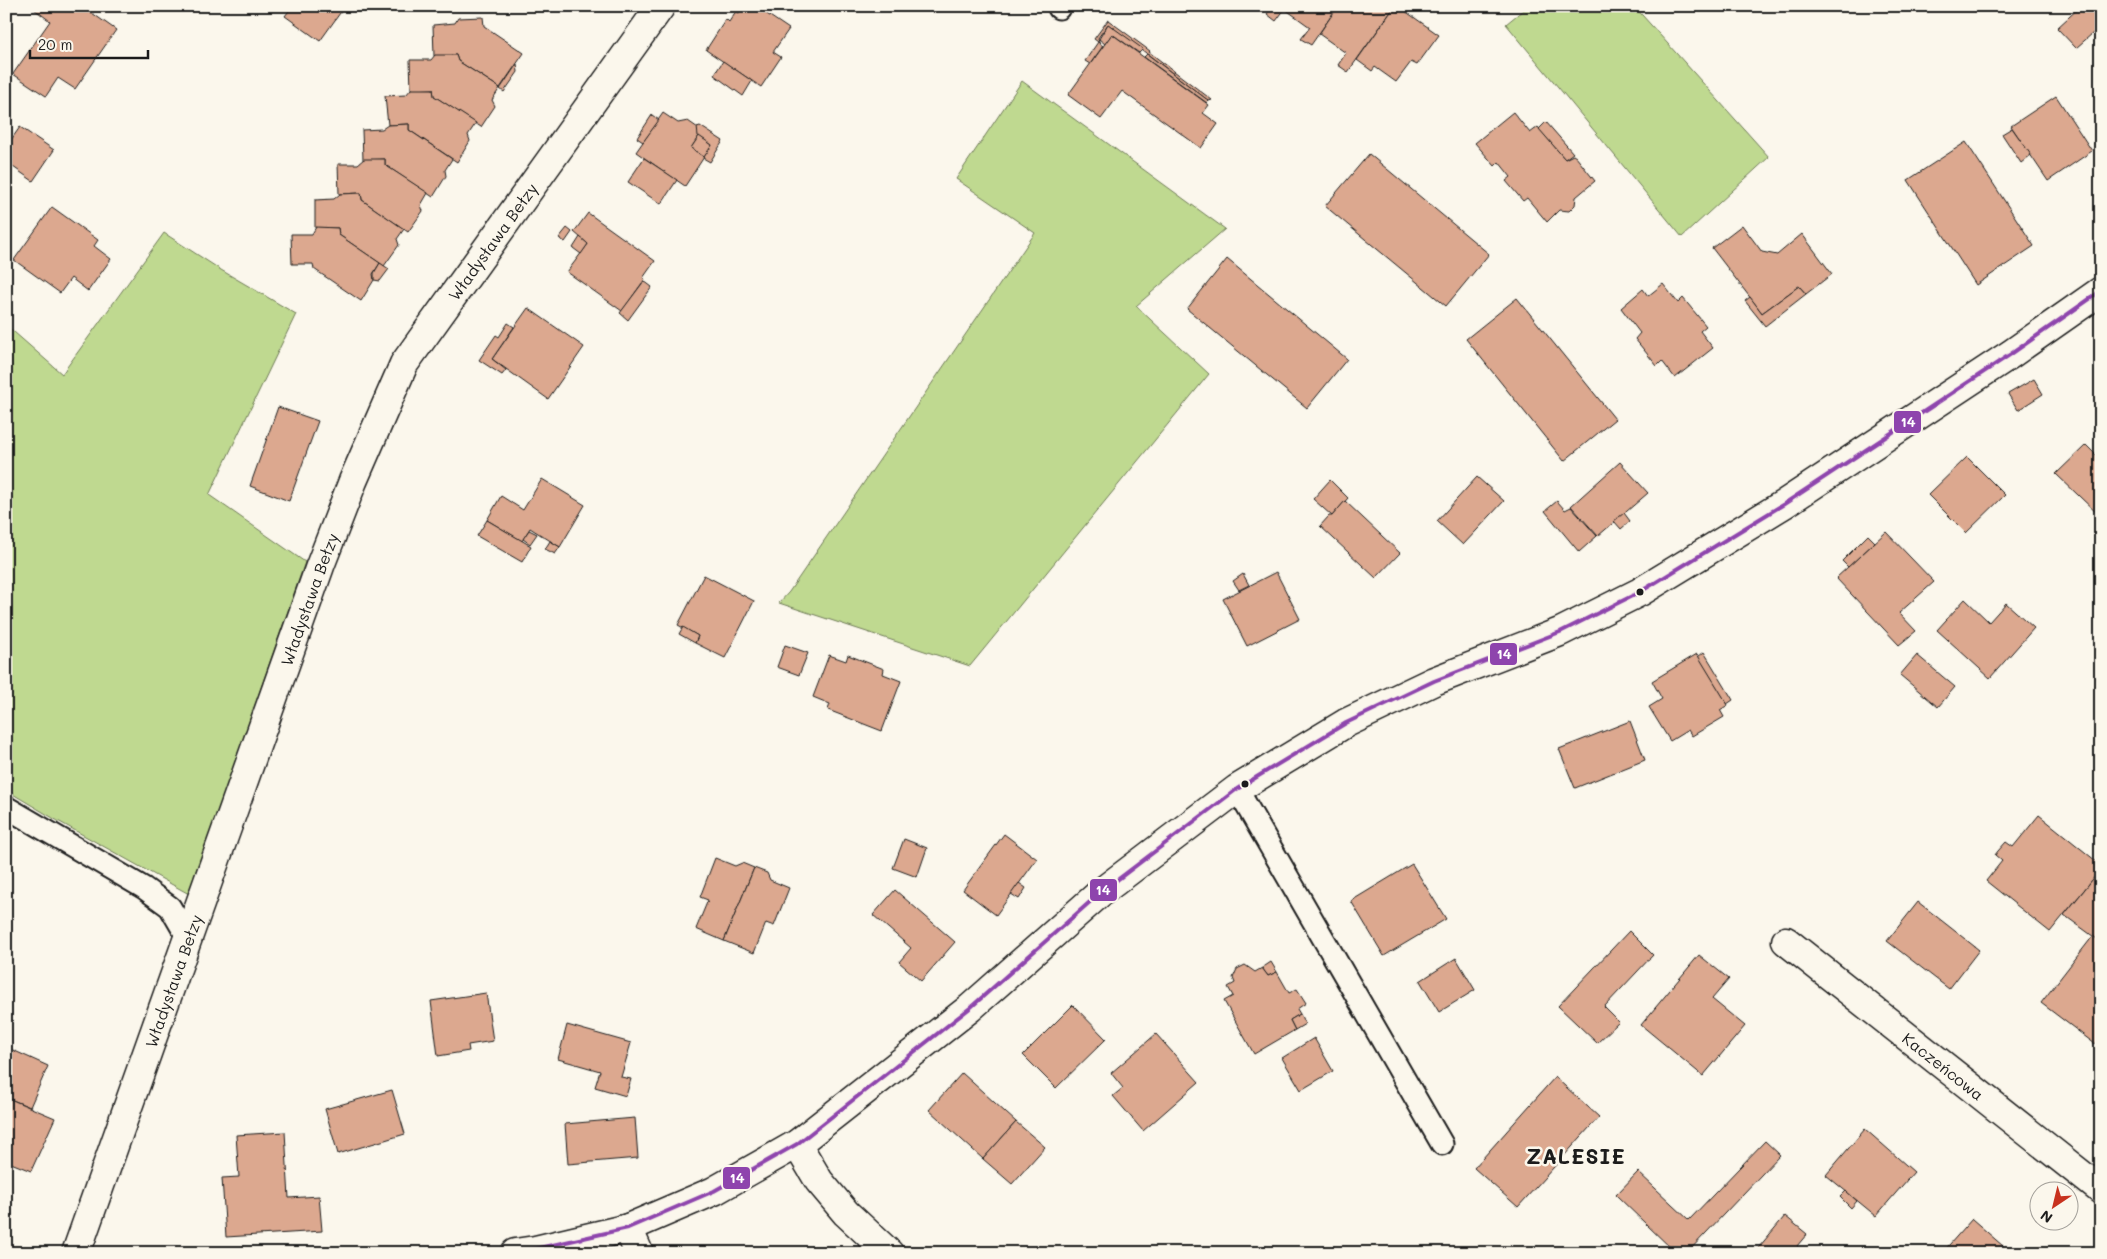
<svg xmlns="http://www.w3.org/2000/svg" width="2107" height="1259" font-family="Mali,sans-serif">
<rect width="100%" height="100%" fill="#fbf7ec"/>
<filter id="ink" filterUnits="userSpaceOnUse"><feTurbulence type="fractalNoise" baseFrequency=".02" numOctaves="2"/><feDisplacementMap in="SourceGraphic" scale="10" xChannelSelector="R" yChannelSelector="G"/><feConvolveMatrix kernelMatrix="1 2 1 2 8 2 1 2 1" color-interpolation-filters="sRGB"/></filter>
<g filter="url(#ink)">
<g fill="#bfd990" stroke="#6e7a56">
<polygon points="1528,6 1634,6 1769,157 1682,237 1506,24"/>
<polygon points="1022,81 1225,229 1136,306 1209,374 970,666 779,603 789,592 1035,233 956,179"/>
<polygon points="164,233 221,270 296,314 209,495 305,562 189,894 58,821 6,790 6,325 62,374"/>
</g>
<g fill="#dca88f" stroke="#1c1c1c">
<polygon points="30,6 82,6 116,30 75,89 58,78 46,96 13,74 50,21"/>
<polygon points="289,6 345,6 320,41 285,16 291,8"/>
<polygon points="743,6 755,6 789,29 773,52 781,57 761,87 706,50 726,19 729,22 736,11 739,13"/>
<polygon points="1272,6 1287,6 1276,21 1267,14"/>
<polygon points="1287,6 1338,6 1311,45 1301,39 1310,27 1285,9"/>
<polygon points="1338,6 1395,6 1348,72 1338,65 1346,53 1319,34"/>
<polygon points="1395,6 1398,6 1439,35 1417,65 1411,62 1396,82 1375,67 1372,71 1357,60"/>
<polygon points="2081,6 2101,6 2101,26 2076,48 2057,28"/>
<polygon points="483,17 484,26 524,53 500,88 458,61 456,55 434,56 433,25 455,23 458,18"/>
<polygon points="1108,20 1150,51 1149,52 1212,100 1209,101 1108,24 1098,38 1100,44 1098,42 1094,39"/>
<polygon points="1108,24 1143,49 1139,53 1112,34 1105,44 1099,39"/>
<polygon points="1112,34 1209,105 1203,113 1218,124 1201,148 1122,91 1101,119 1068,95"/>
<polygon points="1098,42 1103,46 1090,64 1085,61"/>
<polygon points="1147,54 1209,101 1207,103 1144,57"/>
<polygon points="435,55 456,55 458,61 500,88 492,100 495,106 481,127 434,96 433,89 411,90 410,60 431,60"/>
<polygon points="723,61 752,81 743,96 714,75"/>
<polygon points="517,64 518,72 504,92 500,89"/>
<polygon points="411,89 433,89 434,96 476,123 468,135 470,141 457,162 409,130 409,124 388,125 385,96 406,95"/>
<polygon points="2056,96 2092,151 2048,181 2011,126"/>
<polygon points="1513,112 1530,133 1538,127 1565,159 1573,155 1576,157 1595,181 1576,197 1575,205 1569,211 1559,210 1547,222 1527,198 1523,201 1506,181 1511,177 1499,162 1495,166 1475,143"/>
<polygon points="663,113 678,123 688,121 698,128 699,136 691,148 704,157 685,186 636,152"/>
<polygon points="652,115 659,120 643,142 637,138"/>
<polygon points="1546,122 1573,153 1565,159 1539,129"/>
<polygon points="409,124 409,130 452,159 445,170 446,176 433,197 385,165 385,159 363,160 362,130 382,129 388,125"/>
<polygon points="700,126 723,141 710,162 703,158 712,145 698,136 697,127"/>
<polygon points="20,127 54,150 33,181 6,162 6,147"/>
<polygon points="2012,128 2031,155 2021,163 2002,134"/>
<polygon points="699,136 712,145 704,157 691,148"/>
<polygon points="1966,142 2034,246 1976,285 1908,180"/>
<polygon points="1369,154 1489,254 1446,306 1325,206"/>
<polygon points="644,158 677,180 661,204 628,182"/>
<polygon points="364,159 385,159 385,165 428,193 421,205 423,211 408,232 362,200 361,193 339,194 338,164 358,164"/>
<polygon points="361,193 362,200 404,229 397,239 399,245 384,266 339,235 338,228 315,228 315,200 334,199 340,194"/>
<polygon points="52,207 98,240 94,246 111,259 88,291 71,278 60,293 14,260"/>
<polygon points="588,213 655,261 643,278 645,279 622,311 567,272 588,244 574,232"/>
<polygon points="1742,225 1762,252 1777,255 1802,234 1832,274 1806,294 1799,286 1762,313 1712,248"/>
<polygon points="316,227 338,228 339,235 380,263 373,274 374,280 361,301 314,269 313,264 292,264 291,234 312,234"/>
<polygon points="567,228 572,232 565,242 559,238"/>
<polygon points="580,237 588,244 581,254 573,248"/>
<polygon points="1227,259 1347,359 1307,408 1187,309"/>
<polygon points="380,263 389,269 380,281 374,280 374,273"/>
<polygon points="644,281 652,287 628,320 620,313"/>
<polygon points="1663,284 1678,303 1683,298 1706,326 1700,331 1713,348 1675,378 1662,361 1657,366 1635,339 1640,333 1621,308 1643,289 1648,296"/>
<polygon points="1799,286 1806,294 1765,326 1745,301 1750,297 1762,313"/>
<polygon points="1517,298 1615,419 1564,461 1466,339"/>
<polygon points="528,308 584,347 548,399 492,359"/>
<polygon points="508,323 514,327 492,359 506,370 502,375 479,360 496,335 499,337"/>
<polygon points="2034,379 2043,394 2018,410 2008,394"/>
<polygon points="278,407 318,421 289,501 250,486"/>
<polygon points="2086,445 2101,460 2101,517 2056,474"/>
<polygon points="1967,457 2005,495 1966,533 1928,495"/>
<polygon points="1620,462 1648,493 1598,536 1571,506"/>
<polygon points="1477,477 1504,501 1463,545 1437,521"/>
<polygon points="542,479 585,505 560,547 530,528 522,541 487,520 501,496 523,510"/>
<polygon points="1330,480 1348,498 1332,516 1313,499"/>
<polygon points="1345,501 1400,553 1376,578 1320,526 1329,516 1332,516"/>
<polygon points="1557,501 1565,510 1571,507 1597,536 1579,552 1545,511"/>
<polygon points="1624,513 1630,521 1621,529 1614,521"/>
<polygon points="487,520 531,546 522,562 477,536"/>
<polygon points="529,530 537,534 530,544 523,539"/>
<polygon points="1886,532 1934,582 1899,613 1916,631 1899,645 1836,578"/>
<polygon points="1868,535 1875,542 1848,567 1842,561"/>
<polygon points="550,541 560,547 555,554 545,549"/>
<polygon points="1276,572 1300,619 1247,646 1223,599"/>
<polygon points="1243,574 1249,585 1239,590 1233,581"/>
<polygon points="704,575 754,601 725,658 695,643 698,636 678,625"/>
<polygon points="1965,599 1989,622 2006,603 2034,628 1990,678 1937,630"/>
<polygon points="683,627 698,636 695,643 679,634"/>
<polygon points="785,645 808,653 799,675 777,667"/>
<polygon points="1704,652 1733,700 1727,704 1698,657"/>
<polygon points="1697,654 1728,705 1720,710 1724,717 1692,736 1688,730 1670,741 1649,707 1662,699 1652,681"/>
<polygon points="829,655 846,661 848,655 884,669 883,674 901,681 882,731 828,710 830,704 813,697"/>
<polygon points="1917,655 1955,687 1938,707 1900,675"/>
<polygon points="1630,721 1645,760 1575,788 1559,749"/>
<polygon points="2039,815 2101,865 2101,869 2050,932 1986,881 2002,861 1995,855 1998,851 2006,842 2013,847"/>
<polygon points="1004,834 1037,859 996,915 963,890"/>
<polygon points="904,839 927,848 917,877 893,868"/>
<polygon points="715,858 735,866 742,863 754,868 724,941 696,929 708,900 700,897"/>
<polygon points="1412,864 1446,919 1384,956 1351,901"/>
<polygon points="754,868 767,873 770,880 789,888 774,926 766,923 754,953 724,941"/>
<polygon points="2101,869 2101,942 2064,915"/>
<polygon points="1019,883 1026,888 1019,899 1011,894"/>
<polygon points="895,890 955,942 921,981 899,962 911,948 873,915"/>
<polygon points="1918,902 1979,950 1949,989 1887,941"/>
<polygon points="1629,931 1653,955 1604,1007 1619,1022 1597,1043 1558,1006"/>
<polygon points="2093,936 2101,942 2101,1036 2095,1044 2041,1003"/>
<polygon points="1699,955 1729,979 1712,999 1745,1026 1703,1076 1641,1025"/>
<polygon points="1456,958 1475,990 1439,1012 1420,981"/>
<polygon points="1271,962 1277,972 1268,976 1262,968"/>
<polygon points="1245,965 1255,972 1262,968 1268,976 1277,972 1289,993 1297,989 1306,1003 1297,1009 1300,1014 1290,1020 1295,1030 1254,1054 1224,1001 1233,996 1228,987 1235,983 1233,978 1237,969"/>
<polygon points="486,993 493,1041 468,1045 469,1051 438,1056 431,1001"/>
<polygon points="1073,1005 1106,1039 1056,1088 1023,1055"/>
<polygon points="1300,1014 1305,1024 1295,1030 1290,1020"/>
<polygon points="567,1025 631,1043 621,1077 631,1079 626,1096 595,1087 600,1071 558,1059"/>
<polygon points="1156,1034 1199,1082 1143,1131 1113,1096 1123,1088 1111,1073"/>
<polygon points="1314,1038 1333,1071 1301,1090 1282,1058"/>
<polygon points="6,1047 48,1066 30,1107 10,1099 6,1109"/>
<polygon points="962,1073 1016,1122 983,1159 929,1110"/>
<polygon points="1555,1077 1599,1117 1518,1207 1474,1168"/>
<polygon points="392,1090 405,1134 338,1154 325,1109"/>
<polygon points="10,1099 55,1118 31,1171 6,1161 6,1109"/>
<polygon points="635,1118 638,1158 568,1164 565,1124"/>
<polygon points="1016,1122 1045,1147 1012,1184 983,1159"/>
<polygon points="1865,1129 1914,1172 1876,1216 1826,1175"/>
<polygon points="285,1132 289,1198 319,1196 322,1231 226,1237 222,1178 239,1177 236,1135"/>
<polygon points="1765,1141 1780,1155 1687,1253 1676,1253 1616,1195 1638,1172 1689,1220"/>
<polygon points="1846,1191 1857,1201 1851,1208 1840,1197"/>
<polygon points="1785,1216 1807,1234 1797,1246 1805,1253 1754,1253"/>
<polygon points="1972,1219 2011,1253 1942,1253"/>
</g>
<g fill="none" stroke-linecap="round" stroke-linejoin="round">
<defs>
<g id="service">
<polyline points="1059,8 1060,6"/>
<polyline points="1237,789 1442,1144"/>
<polyline points="6,807 144,888 170,907 188,938"/>
</g>
<g id="minor">
<path id="s1" d="M1786,941L2101,1190"/>
<polyline points="797,1144 819,1181 846,1213 889,1253"/>
<polyline points="628,1228 639,1253"/>
<path id="s2" d="M76,1253L320,566L353,481L404,364L661,6"/>
</g>
<polyline id="tertiary" points="515,1253 535,1250 628,1228 714,1191 797,1144 970,1008 1100,893 1237,789 1346,723 1434,681 1560,632 1640,592 1784,504 2011,354 2101,291"/>
</defs>
<use href="#service" stroke="#1c1c1c" stroke-width="25"/>
<use href="#minor" stroke="#1c1c1c" stroke-width="31"/>
<use href="#tertiary" stroke="#1c1c1c" stroke-width="31"/>
<use href="#service" stroke="#fbf7ec" stroke-width="21"/>
<use href="#minor" stroke="#fbf7ec" stroke-width="28"/>
<use href="#tertiary" stroke="#fbf7ec" stroke-width="28"/>
<defs>
<polyline id="bus-1" points="517,1253 628,1228 714,1191 797,1144 970,1008 1100,893 1237,789 1346,723 1434,681 1560,632 1640,592 1784,504 2011,354 2101,291"/>
</defs>
<use href="#bus-1" stroke="#fbf7ec" stroke-width="8"/>
<use href="#bus-1" stroke="#8e44ad" stroke-width="4"/>
</g>
</g>
<g fill="#1c1c1c" stroke="#fbf7ec" stroke-width="2">
<circle cx="1640" cy="592" r="4.5"/>
<circle cx="1245" cy="784" r="4.5"/>
</g>
<g text-anchor="middle" dominant-baseline="central" stroke-width="5" stroke-linejoin="round" paint-order="stroke">
<g font-size="16" fill="#1c1c1c" stroke="#fbf7ec">
<text stroke="none"><textPath href="#s2" startOffset="1099">Władysława Bełzy</textPath></text>
<text stroke="none"><textPath href="#s2" startOffset="694">Władysława Bełzy</textPath></text>
<text stroke="none"><textPath href="#s2" startOffset="289">Władysława Bełzy</textPath></text>
<text stroke="none"><textPath href="#s1" startOffset="201">Kaczeńcowa</textPath></text>
</g>
<g font-size="21" font-weight="bold" letter-spacing="1" fill="#1c1c1c" stroke="#fbf7ec">
<text x="1576" y="1155">ZALESIE</text>
</g>
</g>
<g stroke="#fbf7ec" stroke-width="2">
<rect x="1893" y="410" width="29" height="24" rx="5" fill="#8e44ad"/>
<rect x="1489" y="642" width="29" height="24" rx="5" fill="#8e44ad"/>
<rect x="1089" y="878" width="29" height="24" rx="5" fill="#8e44ad"/>
<rect x="722" y="1166" width="29" height="24" rx="5" fill="#8e44ad"/>
</g>
<g font-size="14" text-anchor="middle" font-weight="bold" fill="#fff">
<text x="1908" y="427">14</text>
<text x="1504" y="659">14</text>
<text x="1103" y="895">14</text>
<text x="737" y="1183">14</text>
</g>
<rect width="2107" height="1259" fill="none" stroke="#fbf7ec" stroke-width="25"/>
<rect x="12" y="12" width="2082" height="1234" fill="none" stroke="#1c1c1c" stroke-width="2" filter="url(#ink)"/>
<g transform="translate(2054 1206) rotate(215)"><circle r="24" fill="#fbf7ec" stroke="#a29f99"/>
<path d="M0-4L9 19L0 12L-9 19Z" fill="#c8321e"/>
<text y="-8" font-size="14" font-weight="bold" text-anchor="middle" fill="#1c1c1c">N</text>
</g>
<path d="M30 50v8h118v-8" fill="none" stroke="#1c1c1c" stroke-width="2.5"/>
<text x="38" y="50" font-size="15" fill="#1c1c1c" stroke="#fbf7ec" stroke-width="4" paint-order="stroke">20 m</text>
</svg>
